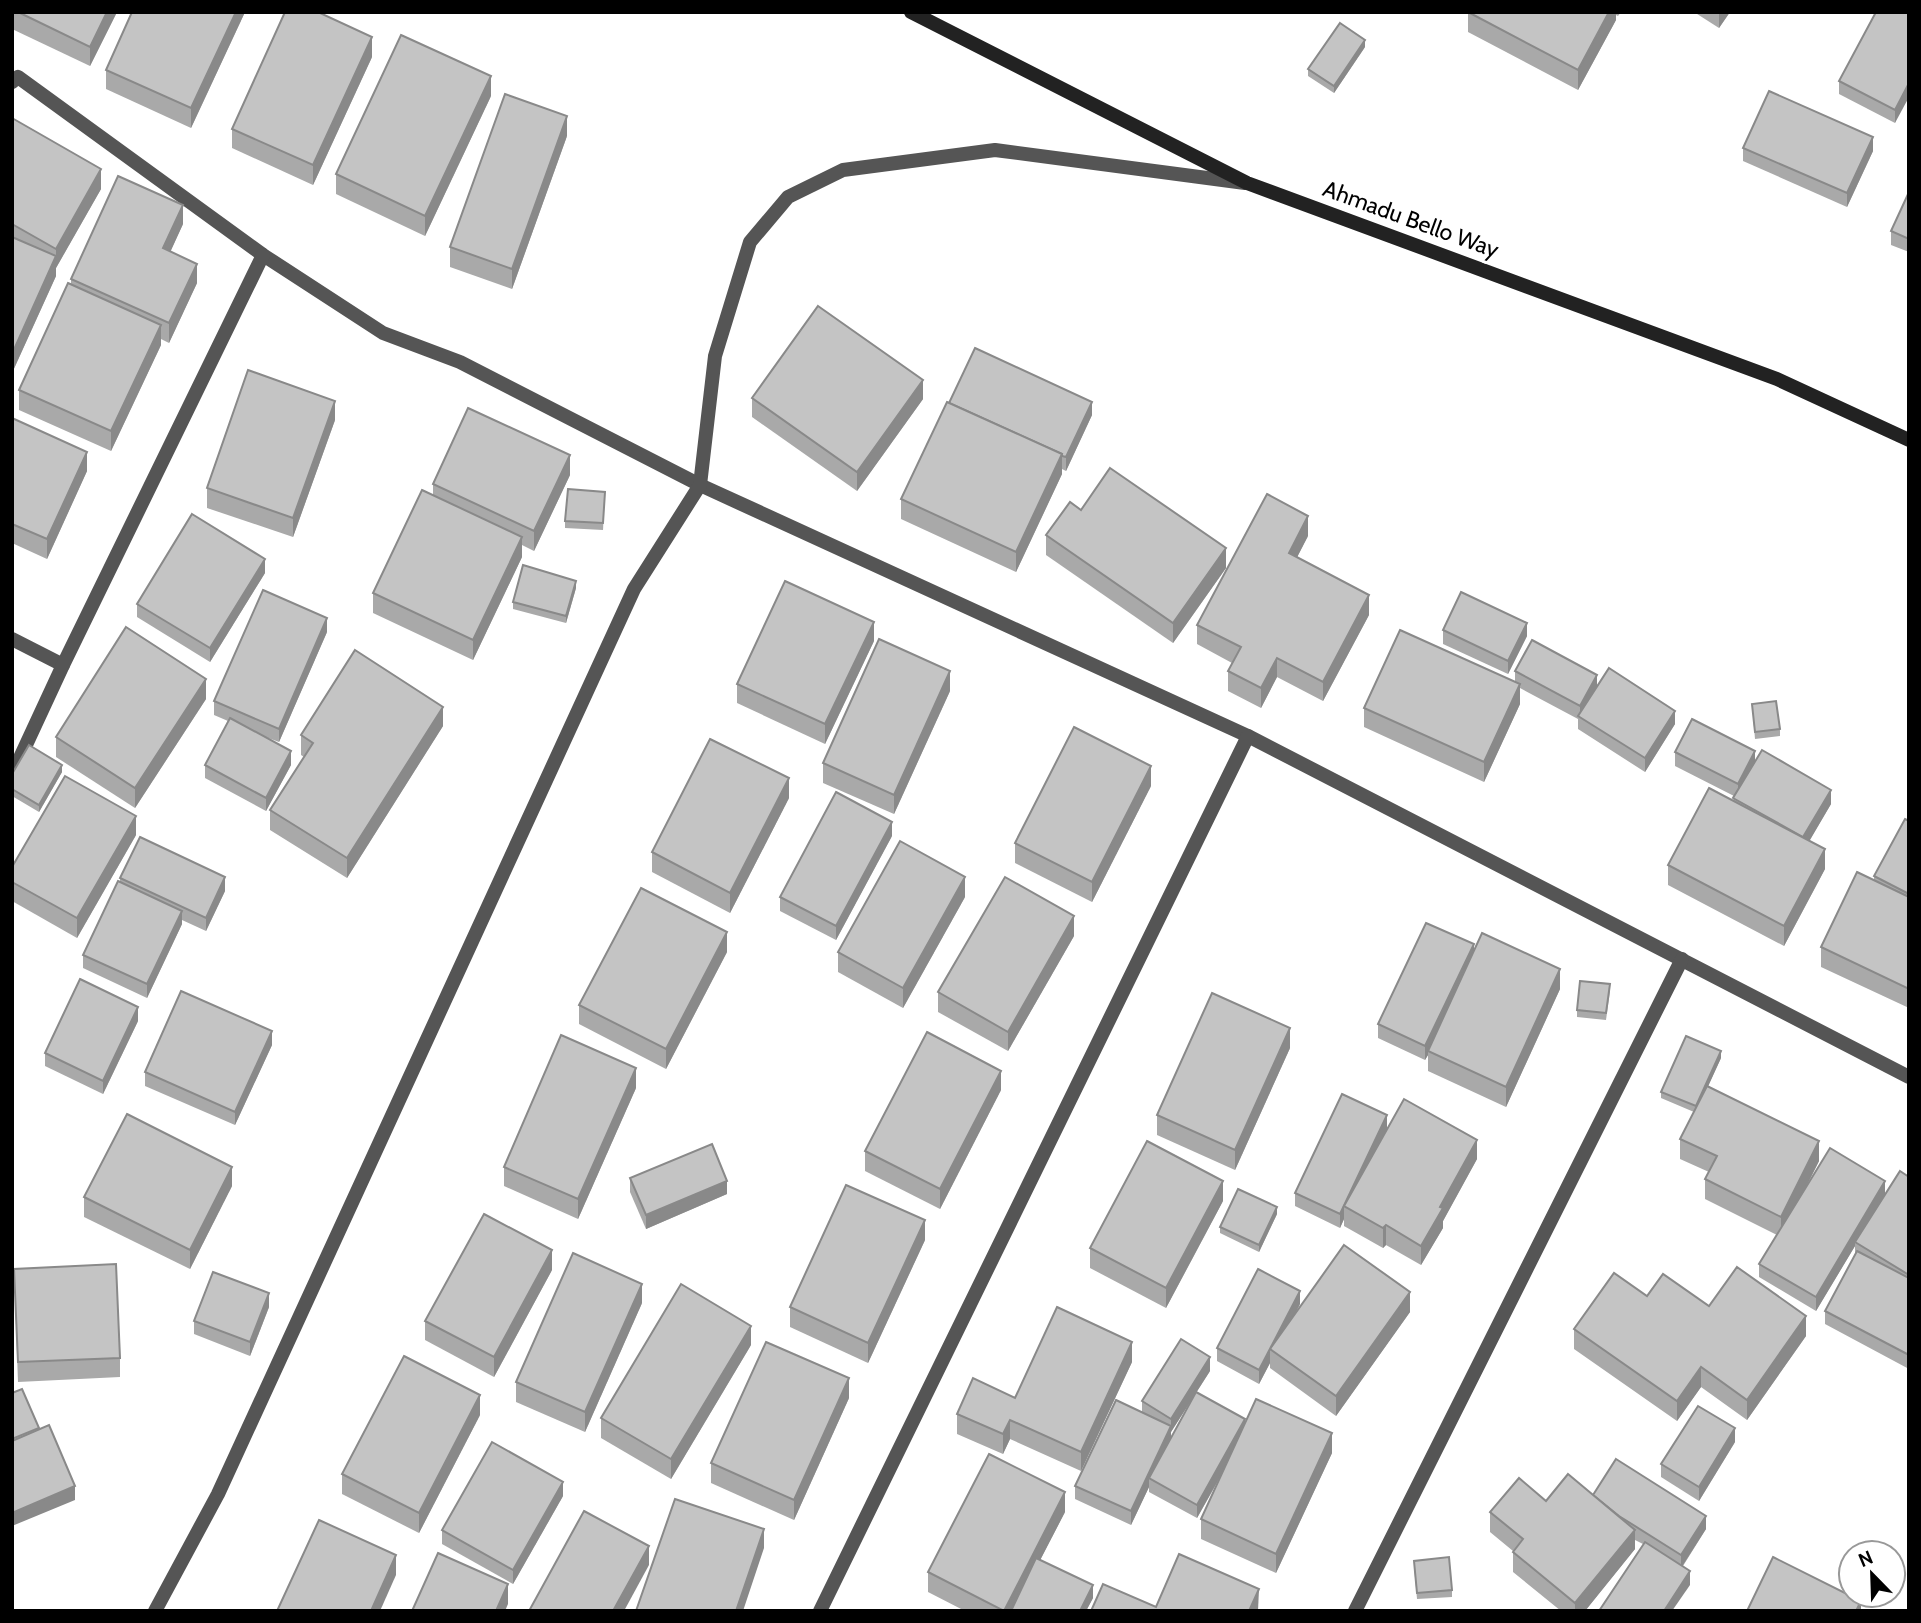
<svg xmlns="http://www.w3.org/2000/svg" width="1921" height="1623" font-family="Cabin,sans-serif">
<rect width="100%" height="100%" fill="#fff"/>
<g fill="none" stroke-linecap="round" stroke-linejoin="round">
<g stroke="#555" stroke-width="14">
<polyline points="12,82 18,77 263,255 383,333 460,362 700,485 1248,736 1909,1077"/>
<polyline points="12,639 63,665"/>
<polyline points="12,775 63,665 263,255"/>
<polyline points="155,1611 218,1494 634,589 700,485 715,356 750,242 788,197 843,170 995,150 1245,183"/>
<polyline points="820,1611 1248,736"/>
<polyline points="1355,1611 1682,959"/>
</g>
<polyline stroke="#222" stroke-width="14" points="911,12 1247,183 1777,379 1909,440"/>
</g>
<g fill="#a9a9a9">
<polygon points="12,12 117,12 90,66 12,29"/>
<polygon points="245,12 191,128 106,89 106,70"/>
<polygon points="1468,12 1621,12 1618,16 1616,15 1616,20 1578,90 1468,32"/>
<polygon points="1694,12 1730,12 1719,28"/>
<polygon points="1909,12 1895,123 1839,94 1839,81"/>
<polygon points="1365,47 1334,93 1308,76 1308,69"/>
<polygon points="372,57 313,185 232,148 232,129"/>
<polygon points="491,96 425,236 336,194 336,174"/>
<polygon points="12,118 101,189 56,268 56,276 12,373"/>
<polygon points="567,136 512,289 450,267 450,247"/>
<polygon points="1743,148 1873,151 1847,207 1743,161"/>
<polygon points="1909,192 1909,252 1891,245 1891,231"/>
<polygon points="183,224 170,252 197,283 169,343 161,339 161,345 111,451 19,410 19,390 71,284 71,279"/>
<polygon points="752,398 923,399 857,491 752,417"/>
<polygon points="949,403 1092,415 1066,471 1062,469 1062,474 1016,572 901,519 901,499"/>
<polygon points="12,418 87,471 47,559 12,543"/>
<polygon points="335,420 293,537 207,508 207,488"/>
<polygon points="570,475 534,551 522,545 522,557 473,660 373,613 373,593 433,496 433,484"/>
<polygon points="605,492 603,530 565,528 565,521"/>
<polygon points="1046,535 1226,568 1173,643 1046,555"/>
<polygon points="1308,536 1297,557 1369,615 1323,701 1277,677 1261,708 1228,691 1228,671 1232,663 1197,644 1197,625"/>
<polygon points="265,573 210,662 137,617 137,604"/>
<polygon points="576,588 566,623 513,609 513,602"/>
<polygon points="1443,630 1527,636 1508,674 1443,644"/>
<polygon points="327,632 279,742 263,736 291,765 266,811 205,778 205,765 228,721 214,715 214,701"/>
<polygon points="874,641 825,744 737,703 737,684"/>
<polygon points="1515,671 1597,687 1675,724 1645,772 1578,729 1578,719 1520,688 1520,704 1484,782 1364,727 1364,708 1515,682"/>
<polygon points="950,691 894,814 823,783 823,763"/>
<polygon points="206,699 135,808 56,757 56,737"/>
<polygon points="1752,704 1780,729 1780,736 1755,739"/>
<polygon points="443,726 347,878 270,830 270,810 304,757 301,755 301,735"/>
<polygon points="1675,752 1755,761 1831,804 1809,841 1825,869 1784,946 1668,885 1668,865 1733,801 1734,796 1675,766"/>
<polygon points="62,772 39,812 12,796 12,774"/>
<polygon points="1151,786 1092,902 1015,863 1015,843"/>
<polygon points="789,798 730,913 652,872 652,852"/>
<polygon points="1909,821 1909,1008 1821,967 1821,947 1874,880 1874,876"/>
<polygon points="136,835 77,938 12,901 12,882"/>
<polygon points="892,836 836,940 780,911 780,897"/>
<polygon points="120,878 225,891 206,931 182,920 182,924 147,998 83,968 83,955 120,883"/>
<polygon points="965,897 903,1008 838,972 838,952"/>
<polygon points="1074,936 1008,1051 938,1012 938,992"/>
<polygon points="1474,951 1560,989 1506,1107 1428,1071 1428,1055 1425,1060 1378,1038 1378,1024"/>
<polygon points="727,952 666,1069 579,1024 579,1005"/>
<polygon points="1610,991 1606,1020 1577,1017 1577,1010"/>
<polygon points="138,1021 103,1094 45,1066 45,1053"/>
<polygon points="272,1045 235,1125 145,1086 145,1072"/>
<polygon points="1290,1048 1235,1170 1157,1135 1157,1115"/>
<polygon points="1721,1058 1708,1086 1819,1161 1806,1187 1885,1194 1909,1177 1909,1369 1825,1324 1825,1311 1855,1255 1855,1246 1816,1311 1759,1277 1759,1264 1777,1235 1705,1199 1705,1179 1709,1172 1680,1159 1680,1139 1694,1112 1661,1098 1661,1092"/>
<polygon points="636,1088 578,1219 504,1186 504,1167"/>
<polygon points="1001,1090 940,1209 865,1171 865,1151"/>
<polygon points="1387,1129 1477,1159 1443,1221 1443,1228 1421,1265 1386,1245 1383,1248 1344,1226 1344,1219 1340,1228 1295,1206 1295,1193"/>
<polygon points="630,1178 727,1194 646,1229 630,1192"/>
<polygon points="232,1186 190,1269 84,1217 84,1197"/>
<polygon points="1223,1201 1166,1308 1090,1268 1090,1248"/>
<polygon points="1277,1214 1259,1252 1220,1233 1220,1227"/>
<polygon points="925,1240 868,1363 790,1327 790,1307"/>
<polygon points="14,1269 120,1358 120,1377 18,1382"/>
<polygon points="552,1270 494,1377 425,1340 425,1321"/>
<polygon points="1647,1296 1709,1306 1806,1336 1747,1420 1701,1387 1677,1421 1574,1349 1574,1329"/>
<polygon points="642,1303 585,1432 516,1402 516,1382"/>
<polygon points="1300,1304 1297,1310 1410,1312 1336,1416 1270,1368 1270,1363 1259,1384 1217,1361 1217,1348"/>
<polygon points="269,1307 250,1356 194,1334 194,1321"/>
<polygon points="751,1345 671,1479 601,1438 601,1418"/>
<polygon points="1132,1362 1081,1471 1010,1439 1003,1454 957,1434 957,1414"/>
<polygon points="1210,1371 1171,1432 1171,1439 1245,1423 1332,1453 1276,1573 1201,1539 1201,1519 1221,1476 1197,1518 1149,1492 1149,1487 1131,1525 1075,1499 1075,1486 1142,1413 1142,1401"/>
<polygon points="849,1398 794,1520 711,1483 711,1463"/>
<polygon points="480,1415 419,1533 342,1494 342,1474"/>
<polygon points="1735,1442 1699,1501 1661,1477 1661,1464"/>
<polygon points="1593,1495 1706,1529 1683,1566 1690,1585 1643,1544 1635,1540 1635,1549 1585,1611 1561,1611 1513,1572 1513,1551 1490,1532 1490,1512 1546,1501"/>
<polygon points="563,1496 513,1584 442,1544 442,1530"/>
<polygon points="1065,1512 1040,1560 1093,1598 1086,1611 965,1611 928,1592 928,1572"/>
<polygon points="1414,1567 1452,1590 1452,1597 1417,1599"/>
</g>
<g fill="#898989">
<polygon points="107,12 117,12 90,66 90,47"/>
<polygon points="236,12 245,12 191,128 191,108"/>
<polygon points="1609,12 1616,12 1616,20 1578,90 1578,70"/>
<polygon points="1719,12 1730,12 1719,28"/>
<polygon points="372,37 372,57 313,185 313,165"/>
<polygon points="1365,40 1365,47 1334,93 1334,86"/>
<polygon points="491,76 491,96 425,236 425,216"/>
<polygon points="1909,83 1909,97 1895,123 1895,110"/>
<polygon points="567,116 567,136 512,289 512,269"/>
<polygon points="1873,137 1873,151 1847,207 1847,193"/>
<polygon points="101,169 101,189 56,268 56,249"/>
<polygon points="183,205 183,224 163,268 163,248"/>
<polygon points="56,256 56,276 12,373 12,354"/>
<polygon points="197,264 197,283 169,343 169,323"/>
<polygon points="161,325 161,345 111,451 111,431"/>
<polygon points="923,380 923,399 857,491 857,472"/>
<polygon points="335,401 335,420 293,537 293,518"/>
<polygon points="1092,402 1092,415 1066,471 1066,457"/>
<polygon points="87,452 87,471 47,559 47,539"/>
<polygon points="1062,454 1062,474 1016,572 1016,552"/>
<polygon points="570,455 570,475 534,551 534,531"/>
<polygon points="1308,516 1308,536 1289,573 1289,553"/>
<polygon points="522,537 522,557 473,660 473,640"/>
<polygon points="1226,548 1226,568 1173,643 1173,623"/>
<polygon points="265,559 265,573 210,662 210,648"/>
<polygon points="576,581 576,588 566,623 566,616"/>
<polygon points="1369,595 1369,615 1323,701 1323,682"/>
<polygon points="327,618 327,632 279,742 279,729"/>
<polygon points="874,622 874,641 825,744 825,724"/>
<polygon points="1527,623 1527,636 1508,674 1508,661"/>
<polygon points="1277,658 1277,677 1261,708 1261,688"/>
<polygon points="950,671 950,691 894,814 894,795"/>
<polygon points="1597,675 1597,689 1580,717 1580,706"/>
<polygon points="206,679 206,699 135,808 135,788"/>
<polygon points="1520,684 1520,704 1484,782 1484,762"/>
<polygon points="443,707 443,726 347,878 347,858"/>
<polygon points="1675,711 1675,724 1645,772 1645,758"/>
<polygon points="291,751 291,765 266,811 266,798"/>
<polygon points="1755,751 1755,765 1738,798 1738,784"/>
<polygon points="62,765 62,772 39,812 39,805"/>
<polygon points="1151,766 1151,786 1092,902 1092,882"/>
<polygon points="789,778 789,798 730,913 730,893"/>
<polygon points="1831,790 1831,804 1803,852 1803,838"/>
<polygon points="136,816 136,835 77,938 77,918"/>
<polygon points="892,822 892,836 836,940 836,926"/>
<polygon points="1825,849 1825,869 1784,946 1784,926"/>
<polygon points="225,877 225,891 206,931 206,918"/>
<polygon points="965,877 965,897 903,1008 903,988"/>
<polygon points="182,911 182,924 147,998 147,984"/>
<polygon points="1074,916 1074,936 1008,1051 1008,1032"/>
<polygon points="727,932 727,952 666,1069 666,1049"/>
<polygon points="1474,944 1474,958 1428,1051 1428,1055 1425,1060 1425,1046"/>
<polygon points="1560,969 1560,989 1506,1107 1506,1087"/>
<polygon points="138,1007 138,1021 103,1094 103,1081"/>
<polygon points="1290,1028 1290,1048 1235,1170 1235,1150"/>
<polygon points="272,1031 272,1045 235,1125 235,1112"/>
<polygon points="1721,1051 1721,1058 1696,1113 1696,1106"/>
<polygon points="636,1068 636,1088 578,1219 578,1199"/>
<polygon points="1001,1071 1001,1090 940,1209 940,1189"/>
<polygon points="1387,1115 1387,1129 1344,1206 1344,1219 1340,1228 1340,1214"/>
<polygon points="1477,1140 1477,1159 1443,1221 1443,1228 1421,1265 1421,1246 1440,1207"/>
<polygon points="1819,1141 1819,1161 1781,1237 1781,1217"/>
<polygon points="232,1167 232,1186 190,1269 190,1250"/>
<polygon points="727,1181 727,1194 646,1229 646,1215"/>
<polygon points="1223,1181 1223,1201 1166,1308 1166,1288"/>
<polygon points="1885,1181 1885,1195 1855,1242 1855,1246 1816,1311 1816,1297"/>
<polygon points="1277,1207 1277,1214 1259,1252 1259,1245"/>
<polygon points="925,1220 925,1240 868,1363 868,1343"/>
<polygon points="1386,1225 1386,1245 1383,1248 1383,1228"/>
<polygon points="552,1250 552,1270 494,1377 494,1357"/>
<polygon points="642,1284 642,1303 585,1432 585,1412"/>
<polygon points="1300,1291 1300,1304 1275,1353 1270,1349"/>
<polygon points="1410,1292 1410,1312 1336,1416 1336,1396"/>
<polygon points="269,1293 269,1307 250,1356 250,1342"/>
<polygon points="1806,1316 1806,1336 1747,1420 1747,1400"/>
<polygon points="751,1326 751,1345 671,1479 671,1459"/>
<polygon points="1132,1342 1132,1362 1081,1471 1081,1452"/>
<polygon points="1270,1350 1270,1363 1259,1384 1259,1370"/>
<polygon points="1210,1357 1210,1371 1171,1432 1171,1419"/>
<polygon points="1701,1367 1701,1387 1677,1421 1677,1401"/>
<polygon points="849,1378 849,1398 794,1520 794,1500"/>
<polygon points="480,1395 480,1415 419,1533 419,1513"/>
<polygon points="1245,1419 1245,1432 1197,1518 1197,1505"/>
<polygon points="1010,1420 1010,1439 1003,1454 1003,1434"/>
<polygon points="1171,1426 1171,1440 1149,1478 1149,1487 1131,1525 1131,1511"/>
<polygon points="1735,1428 1735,1442 1699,1501 1699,1487"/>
<polygon points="1332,1433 1332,1453 1276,1573 1276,1554"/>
<polygon points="563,1482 563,1496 513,1584 513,1570"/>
<polygon points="75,1486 75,1500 12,1526 12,1513"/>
<polygon points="1065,1492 1065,1512 1014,1611 1004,1611"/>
<polygon points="1706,1516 1706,1529 1681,1568 1681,1555"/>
<polygon points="764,1529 764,1548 743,1611 736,1611"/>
<polygon points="1635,1530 1635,1549 1585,1611 1575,1611 1575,1603"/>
<polygon points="649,1546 649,1565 624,1611 613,1611"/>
<polygon points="396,1555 396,1575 380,1611 371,1611"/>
<polygon points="1690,1571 1690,1585 1672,1611 1664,1611"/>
<polygon points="508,1584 508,1604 505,1611 496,1611"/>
<polygon points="1093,1585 1093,1598 1086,1611 1080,1611"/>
<polygon points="1259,1589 1258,1611 1249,1611"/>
<polygon points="1861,1601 1861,1611 1856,1611"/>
</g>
<g fill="#c4c4c4" stroke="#898989" stroke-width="2">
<polygon points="18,12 107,12 90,47"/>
<polygon points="132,12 236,12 191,108 106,70"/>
<polygon points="285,12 318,12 372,37 313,165 232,129"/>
<polygon points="1468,12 1609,12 1578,70"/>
<polygon points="1876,12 1909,12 1909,83 1895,110 1839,81"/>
<polygon points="1340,23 1365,40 1334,86 1308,69"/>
<polygon points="401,35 491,76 425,216 336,174"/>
<polygon points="1769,91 1873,137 1847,193 1743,148"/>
<polygon points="505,94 567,116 512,269 450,247"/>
<polygon points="12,118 101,169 56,249 12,224"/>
<polygon points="118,176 183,205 163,248 197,264 169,323 71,279"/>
<polygon points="1909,192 1909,239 1891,231"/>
<polygon points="12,237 56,256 12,354"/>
<polygon points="68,283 161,325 111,431 19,390"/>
<polygon points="818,306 923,380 857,472 752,398"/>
<polygon points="975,348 1092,402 1066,457 1062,456 1062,454 949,403"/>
<polygon points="248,370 335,401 293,518 207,488"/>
<polygon points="947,402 1062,454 1016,552 901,499"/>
<polygon points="468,408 570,455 534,531 433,484"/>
<polygon points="12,418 87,452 47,539 12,524"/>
<polygon points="1110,468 1226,548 1173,623 1046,535 1070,502 1081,510"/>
<polygon points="568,489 605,492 603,523 565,521"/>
<polygon points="422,490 522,537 473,640 373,593"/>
<polygon points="1267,494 1308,516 1289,553 1369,595 1323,682 1277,658 1261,688 1228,671 1241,647 1197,625"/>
<polygon points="192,514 265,559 210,648 137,604"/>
<polygon points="523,565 576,581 566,616 513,602"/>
<polygon points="785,581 874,622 825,724 737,684"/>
<polygon points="263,590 327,618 279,729 214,701"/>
<polygon points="1461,592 1527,623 1508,661 1443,630"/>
<polygon points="126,627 206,679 135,788 56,737"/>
<polygon points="1400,630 1520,684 1484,762 1364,708"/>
<polygon points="879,639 950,671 894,795 823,763"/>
<polygon points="1532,640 1597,675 1580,706 1515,671"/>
<polygon points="355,650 443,707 347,858 270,810 313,743 301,735"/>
<polygon points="1609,668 1675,711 1645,758 1578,716"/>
<polygon points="1776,701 1780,729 1755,732 1752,704"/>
<polygon points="230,718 291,751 266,798 205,765"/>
<polygon points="1692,719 1755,751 1738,784 1675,752"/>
<polygon points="1074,727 1151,766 1092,882 1015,843"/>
<polygon points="710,739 789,778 730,893 652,852"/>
<polygon points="29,745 62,765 39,805 12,789 12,774"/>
<polygon points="1762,750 1831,790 1803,837 1733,798"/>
<polygon points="65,776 136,816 77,918 12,882 12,867"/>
<polygon points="1709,788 1825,849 1784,926 1668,865"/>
<polygon points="836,792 892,822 836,926 780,897"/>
<polygon points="1905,819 1909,821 1909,894 1874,876"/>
<polygon points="140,837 225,877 206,918 120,878"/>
<polygon points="900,841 965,877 903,988 838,952"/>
<polygon points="1857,872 1909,897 1909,989 1821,947"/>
<polygon points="1005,877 1074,916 1008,1032 938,992"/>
<polygon points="118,881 182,911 147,984 83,955"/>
<polygon points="641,888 727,932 666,1049 579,1005"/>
<polygon points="1426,923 1474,944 1425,1046 1378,1024"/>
<polygon points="1482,933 1560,969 1506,1087 1428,1051"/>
<polygon points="80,979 138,1007 103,1081 45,1053"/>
<polygon points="1580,981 1610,984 1606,1013 1577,1010"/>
<polygon points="181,991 272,1031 235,1112 145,1072"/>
<polygon points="1212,993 1290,1028 1235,1150 1157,1115"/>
<polygon points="927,1032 1001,1071 940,1189 865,1151"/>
<polygon points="561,1035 636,1068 578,1199 504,1167"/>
<polygon points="1686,1036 1721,1051 1696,1106 1661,1092"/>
<polygon points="1707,1086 1819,1141 1781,1217 1705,1179 1717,1156 1680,1139"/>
<polygon points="1342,1094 1387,1115 1340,1214 1295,1193"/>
<polygon points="1404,1099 1477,1140 1440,1207 1443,1208 1421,1246 1386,1225 1383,1228 1344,1206"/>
<polygon points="127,1114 232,1167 190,1250 84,1197"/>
<polygon points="1147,1141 1223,1181 1166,1288 1090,1248"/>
<polygon points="712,1144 727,1181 646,1215 630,1178"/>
<polygon points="1830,1148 1885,1181 1816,1297 1759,1264"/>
<polygon points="1900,1171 1909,1177 1909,1275 1855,1242"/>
<polygon points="846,1185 925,1220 868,1343 790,1307"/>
<polygon points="1238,1189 1277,1207 1259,1245 1220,1227"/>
<polygon points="484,1214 552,1250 494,1357 425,1321"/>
<polygon points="1344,1245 1410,1292 1336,1396 1270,1349"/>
<polygon points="1857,1251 1909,1278 1909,1355 1825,1311"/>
<polygon points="573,1253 642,1284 585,1412 516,1382"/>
<polygon points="116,1264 120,1358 18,1362 14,1269"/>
<polygon points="1737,1267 1806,1316 1747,1400 1701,1367 1677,1401 1574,1329 1614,1273 1647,1296 1663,1274 1709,1306"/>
<polygon points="1258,1269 1300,1291 1259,1370 1217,1348"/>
<polygon points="213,1272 269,1293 250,1342 194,1321"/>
<polygon points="681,1284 751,1326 671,1459 601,1418"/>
<polygon points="1057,1307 1132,1342 1081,1452 1010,1420 1003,1434 957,1414 973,1378 1015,1398"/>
<polygon points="1181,1339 1210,1357 1171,1419 1142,1401"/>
<polygon points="766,1342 849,1378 794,1500 711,1463"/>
<polygon points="404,1356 480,1395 419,1513 342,1474"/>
<polygon points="22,1389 39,1428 12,1439 12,1393"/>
<polygon points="1196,1392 1245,1419 1197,1505 1149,1478"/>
<polygon points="1256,1399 1332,1433 1276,1554 1201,1519"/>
<polygon points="1116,1400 1171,1426 1131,1511 1075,1486"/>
<polygon points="1698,1406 1735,1428 1699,1487 1661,1464"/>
<polygon points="49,1425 75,1486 12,1513 12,1441"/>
<polygon points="492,1442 563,1482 513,1570 442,1530"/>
<polygon points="989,1454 1065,1492 1004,1611 928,1572"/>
<polygon points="1616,1459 1706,1516 1681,1555 1619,1516 1593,1495"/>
<polygon points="1568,1474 1635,1530 1575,1603 1513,1552 1523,1539 1490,1512 1519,1478 1546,1501"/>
<polygon points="675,1499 764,1529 736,1611 636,1611"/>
<polygon points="584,1511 649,1546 613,1611 529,1611"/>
<polygon points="319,1520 396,1555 371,1611 277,1611"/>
<polygon points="1645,1542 1690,1571 1664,1611 1599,1611"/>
<polygon points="438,1553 508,1584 496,1611 412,1611"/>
<polygon points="1179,1554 1259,1589 1249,1611 1091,1611 1103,1584 1156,1607"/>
<polygon points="1449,1557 1452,1590 1417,1593 1414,1561"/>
<polygon points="1773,1557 1861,1601 1856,1611 1747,1611"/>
<polygon points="1036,1558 1093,1585 1080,1611 1011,1611"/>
</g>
<g text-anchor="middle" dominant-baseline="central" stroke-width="6" stroke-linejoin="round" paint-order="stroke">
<g font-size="23" fill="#000" stroke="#fff">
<text transform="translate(1411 219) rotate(20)">Ahmadu Bello Way</text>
</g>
</g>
<rect width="1921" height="1623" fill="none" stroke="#000000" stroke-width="28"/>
<g transform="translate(1872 1574) rotate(337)"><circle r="33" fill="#ffffff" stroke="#999999" stroke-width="2"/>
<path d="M0-5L12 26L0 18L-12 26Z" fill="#000000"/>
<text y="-10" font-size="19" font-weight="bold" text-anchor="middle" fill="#000000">N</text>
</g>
</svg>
